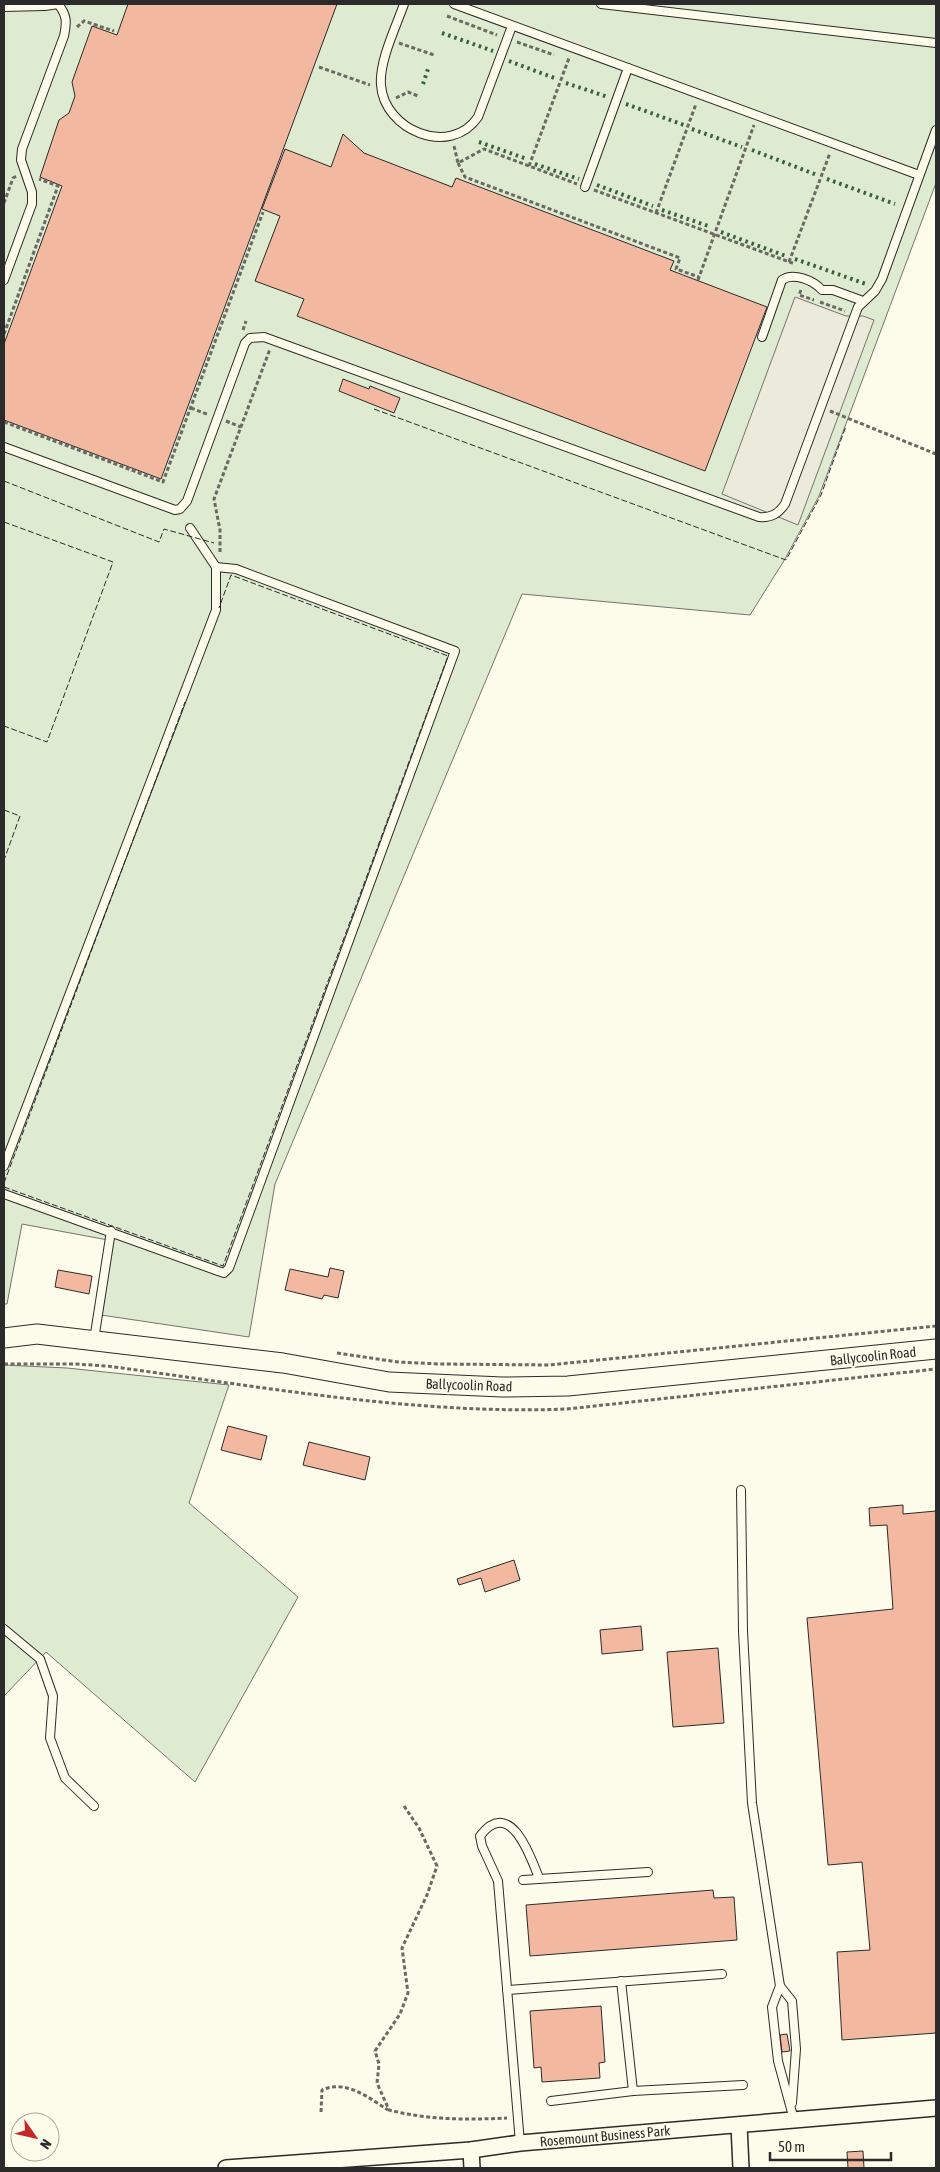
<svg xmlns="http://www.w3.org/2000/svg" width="940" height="2172" font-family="'Asap Condensed',sans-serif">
<rect width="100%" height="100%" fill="#fdfbea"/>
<g fill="#deebd1" stroke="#74746e">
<polygon points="4,4 936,4 936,183 819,496 785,559 750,615 522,594 275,1184 249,1337 101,1315 108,1240 22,1224 7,1304 4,1304"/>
<polygon points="4,1365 67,1368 229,1385 189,1503 298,1597 195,1782 46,1652 4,1696"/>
</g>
<polygon fill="#eceadb" stroke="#74746e" points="795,297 846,316 863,316 874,320 798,525 722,494"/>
<g fill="#f2b8a0" stroke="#2b2b2b">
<polygon points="128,4 337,4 161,479 4,420 4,344 62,186 40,177 59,120 69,113 75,96 72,82 92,26 117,35"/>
<polygon points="343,134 364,153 452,187 456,178 674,261 670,270 767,307 705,471 297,316 304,299 255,281 280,216 262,209 285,149 331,167"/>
<polygon points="343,379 369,389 370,386 400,398 394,413 339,391"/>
<polygon points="330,1268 344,1271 338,1298 324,1295 322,1299 285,1290 290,1269 328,1277"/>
<polygon points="58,1270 92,1276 89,1294 55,1287"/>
<polygon points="228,1426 267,1436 261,1460 221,1450"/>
<polygon points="309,1442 370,1457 365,1480 303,1465"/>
<polygon points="903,1505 903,1514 936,1511 936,2033 842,2040 837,1952 870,1950 862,1862 828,1865 807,1618 893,1609 887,1525 870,1526 869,1508"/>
<polygon points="514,1560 520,1580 485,1592 481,1578 459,1585 457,1579"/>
<polygon points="641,1626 643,1650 602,1654 600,1630"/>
<polygon points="718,1648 724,1723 673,1727 667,1652"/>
<polygon points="713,1890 714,1898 734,1897 737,1940 530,1956 526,1905"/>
<polygon points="601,2006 605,2062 599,2063 600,2078 542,2082 541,2067 534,2068 530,2011"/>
<polygon points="787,2034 790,2051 782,2052 780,2035"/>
<polygon points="863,2151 864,2168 848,2168 847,2152"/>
</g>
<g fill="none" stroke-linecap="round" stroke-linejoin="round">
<defs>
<g id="service">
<path d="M404,4C396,27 379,61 381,85C384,130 450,158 478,117L512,26"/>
<polyline points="454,4 919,175"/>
<polyline points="601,4 936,43"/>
<polyline points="4,7 45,6 58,4"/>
<polyline points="585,187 628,68"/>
<path d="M4,280L32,204V192L21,160L22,149L64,36C67,22 67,15 58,4"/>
<path d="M762,337L782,280C793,272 813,280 822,290H833L863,301"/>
<path d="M4,447L175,510L180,509L187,501L245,343L250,338L264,337L759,517C771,518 778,514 785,504L858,307L875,291L882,279L936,130"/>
<polyline points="4,1166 216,610 216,567 190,528"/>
<polyline points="4,1194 218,1271 224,1273 229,1268 455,651 236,569 216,567"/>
<polyline points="94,1340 111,1231"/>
<polyline points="741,1490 743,1631 752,1803 780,1986 772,2007 778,2061 794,2120"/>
<polyline points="4,1629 40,1659 53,1696 50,1738 65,1778 94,1806"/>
<polyline points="523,1880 648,1872"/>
<polyline points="621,1981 633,2091"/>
<polyline points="780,1986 792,2001 796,2049 792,2103"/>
<polyline points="507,1990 722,1974"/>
<polyline points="551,2101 633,2091 743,2085"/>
<path d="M520,2143L498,1881L482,1846L480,1836C510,1797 530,1855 539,1878"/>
</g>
<g id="minor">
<polyline points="739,2125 741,2168"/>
<polyline points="471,2150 472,2168"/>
<polyline points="226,2168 471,2150 520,2143 936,2108"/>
</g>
<polyline id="tertiary" points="4,1338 37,1334 283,1363 389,1382 502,1387 568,1386 936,1349"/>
</defs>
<use href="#service" stroke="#2b2b2b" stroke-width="10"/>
<use href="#minor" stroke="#2b2b2b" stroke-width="18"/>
<use href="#tertiary" stroke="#2b2b2b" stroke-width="21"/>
<g stroke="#6a6964" stroke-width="3" stroke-dasharray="4 2.5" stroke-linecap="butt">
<polyline points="447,16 497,35"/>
<polyline points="77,27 84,21 114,31"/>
<polyline points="517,42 554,55"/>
<polyline points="399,43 434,55"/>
<polyline points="319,67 370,85"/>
<polyline points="396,98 408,92 418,96"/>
<polyline points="454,146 458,163 484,149 577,184"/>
<polyline points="458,163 465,177 680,258 676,269 699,277"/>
<polyline points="529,166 569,58"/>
<polyline points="594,190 795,264"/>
<polyline points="4,203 13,178 17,176"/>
<polyline points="656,213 696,104"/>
<polyline points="789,262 830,153"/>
<polyline points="698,280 754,125"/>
<polyline points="801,290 799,295 814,300"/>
<polyline points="820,302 845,311"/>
<polyline points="243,330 246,321"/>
<polyline points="4,334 58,186 39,179"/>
<polyline points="191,408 209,415"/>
<polyline points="830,411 936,454"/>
<polyline points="226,421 241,427"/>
<polyline points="4,422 163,482 263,212"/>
<polyline points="220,552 220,530 214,499 270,349"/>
<polyline points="337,1353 398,1362 440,1364 549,1365 936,1326"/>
<path d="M4,1364H76L107,1366C258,1386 414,1415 567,1409L936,1369"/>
<path d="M404,1806L419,1828L437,1866L427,1895L402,1948L408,1993L400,2014L375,2051L379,2064L377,2083L389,2110C428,2120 467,2120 507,2118"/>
<path d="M321,2112L322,2090C346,2079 369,2098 388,2110"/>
</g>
<use href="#service" stroke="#fdfbea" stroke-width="8"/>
<use href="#minor" stroke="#fdfbea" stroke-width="15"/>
<use href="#tertiary" stroke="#fdfbea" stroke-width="19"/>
<g stroke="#34623c" stroke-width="4" stroke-dasharray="2.5 4" stroke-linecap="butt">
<polyline points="442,33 493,51"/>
<polyline points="509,61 557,79"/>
<polyline points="566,83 608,97"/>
<polyline points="423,84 429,66"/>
<polyline points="626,104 684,125"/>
<polyline points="692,129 742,147"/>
<polyline points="479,142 527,159"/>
<polyline points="752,150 817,175"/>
<polyline points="535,164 579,179"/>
<polyline points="827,179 895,204"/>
<polyline points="597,185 653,206"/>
<polyline points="662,210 711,227"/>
<polyline points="721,232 786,256"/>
<polyline points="795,259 866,284"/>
</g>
<g stroke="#2b2b2b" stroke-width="1" stroke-dasharray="6 2.5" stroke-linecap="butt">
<polyline points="374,409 786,560 821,495 846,426"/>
<polyline points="4,481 159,542 164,529 214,543"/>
<polyline points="4,522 113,562 47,742 4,726"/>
<polyline points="4,810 20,816 4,860"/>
<polyline points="4,1183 185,702"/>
<polyline points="4,1187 223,1266 448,656 231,575 219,608"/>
</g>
</g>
<g text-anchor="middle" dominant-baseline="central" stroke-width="4" stroke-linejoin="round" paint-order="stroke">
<g font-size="14" fill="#2b2b2b" stroke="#fdfbea">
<text transform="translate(873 1356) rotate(-6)">Ballycoolin Road</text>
<text transform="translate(469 1385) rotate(2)">Ballycoolin Road</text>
<text transform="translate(605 2136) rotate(-5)">Rosemount Business Park</text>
</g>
</g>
<rect width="940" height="2172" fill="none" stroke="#2b2b2b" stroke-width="10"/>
<g transform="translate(35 2137) rotate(124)"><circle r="24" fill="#fdfbea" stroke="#a9a89e"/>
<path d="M0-4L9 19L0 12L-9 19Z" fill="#c62828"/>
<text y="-8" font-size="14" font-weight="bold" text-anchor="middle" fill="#2b2b2b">N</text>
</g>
<path d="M770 2152v8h121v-8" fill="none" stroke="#2b2b2b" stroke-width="2.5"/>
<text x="778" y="2152" font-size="15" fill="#2b2b2b" stroke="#fdfbea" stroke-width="4" paint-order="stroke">50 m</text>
</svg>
